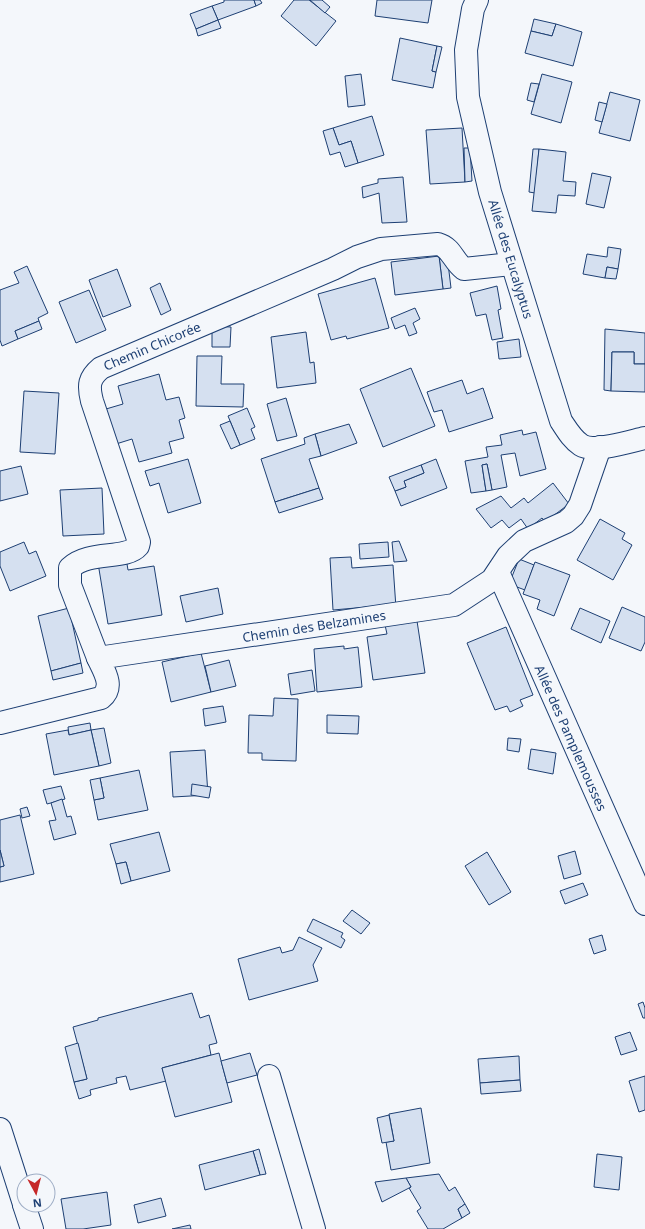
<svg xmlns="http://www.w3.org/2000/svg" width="645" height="1229" font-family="'Noto Sans',sans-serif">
<rect width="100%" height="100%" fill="#f4f7fb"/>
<g fill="#d5e0f0" stroke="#1d3f73">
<polygon points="224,0 254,0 256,6 218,20 212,6 224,2"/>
<polygon points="254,0 260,0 262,3 256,6"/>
<polygon points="294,0 309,0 336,21 316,46 281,16"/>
<polygon points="310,0 322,0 330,7 325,13"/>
<polygon points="377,0 432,0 428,23 375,16"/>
<polygon points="212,6 218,20 196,29 190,14"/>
<polygon points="534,19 556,24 552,36 531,31"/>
<polygon points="218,20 221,28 198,36 196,29"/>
<polygon points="556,24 582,32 573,66 525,53 531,31 552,36"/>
<polygon points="400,38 437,46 432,71 436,72 433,88 392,80"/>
<polygon points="437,46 442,47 436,72 432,71"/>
<polygon points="361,74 365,105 348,107 345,76"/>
<polygon points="542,74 572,82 561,123 531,114"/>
<polygon points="531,83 539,84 534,102 527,100"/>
<polygon points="610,92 640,100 630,141 599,133"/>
<polygon points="599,102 607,104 602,122 595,120"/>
<polygon points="372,116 384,155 358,163 351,141 339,145 333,128"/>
<polygon points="333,128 339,145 351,141 358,163 345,167 340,152 330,155 323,131"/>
<polygon points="462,128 465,182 430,184 426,130"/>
<polygon points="464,148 470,148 472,181 465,182"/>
<polygon points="533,149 539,149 535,193 529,192"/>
<polygon points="539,149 566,152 563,181 576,182 575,196 558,195 556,213 532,211"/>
<polygon points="592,173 611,177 604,208 586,204"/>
<polygon points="403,177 407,222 382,223 379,193 363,198 362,187 378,183 378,179"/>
<polygon points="608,247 621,249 618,269 607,267 605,278 583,274 587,254 607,257"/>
<polygon points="447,255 451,288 443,289 439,256"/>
<polygon points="439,256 443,289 395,295 391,262"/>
<polygon points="27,266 48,313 38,318 39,321 15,331 18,339 2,346 0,340 0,290 19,283 14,272"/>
<polygon points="607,267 618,269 616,279 605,278"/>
<polygon points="117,269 131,306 103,317 89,280"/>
<polygon points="375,278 389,328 347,339 346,336 331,340 318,294"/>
<polygon points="160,283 171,310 161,315 150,288"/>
<polygon points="497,286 501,309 498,310 503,338 492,340 486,314 476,316 470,293"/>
<polygon points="89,290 106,330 76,343 59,302"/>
<polygon points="415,308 420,319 413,323 417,333 409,336 405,325 395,329 391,318"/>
<polygon points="39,321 42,329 18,339 15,331"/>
<polygon points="212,326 231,327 230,347 212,347"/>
<polygon points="605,329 645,333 645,364 634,364 634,352 612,352 611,391 604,390"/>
<polygon points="306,332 310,363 314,362 316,383 277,388 271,337"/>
<polygon points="519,339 521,357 499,359 497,342"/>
<polygon points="612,352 634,352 634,364 645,364 645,392 611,391"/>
<polygon points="197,356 222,356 221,384 244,384 243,407 196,406"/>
<polygon points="411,368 435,426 383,447 360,389"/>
<polygon points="159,374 166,400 179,397 185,418 179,420 184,438 169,442 172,453 139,462 132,439 116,444 106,409 123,404 118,386"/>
<polygon points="462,380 467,394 483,388 493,418 449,432 442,410 434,412 427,392"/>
<polygon points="24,391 59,393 55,454 20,452"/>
<polygon points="286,398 297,436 277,441 267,404"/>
<polygon points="247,408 255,427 251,429 255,439 240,445 228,416"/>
<polygon points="230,421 240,445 231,449 220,425"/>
<polygon points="349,424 357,443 321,456 315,434"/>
<polygon points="522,430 523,435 536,432 546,469 520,476 515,453 501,455 507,487 492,490 487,464 482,465 486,491 471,493 465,461 488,457 486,447 502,445 500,435"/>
<polygon points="315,434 321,456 309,459 319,488 275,502 261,459 305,444 304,438"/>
<polygon points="188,459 201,503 168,513 159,483 150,486 145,471"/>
<polygon points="436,459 447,488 401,506 395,491 406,487 404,481 424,473 421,465"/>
<polygon points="487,464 492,490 486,491 482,465"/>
<polygon points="421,465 424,473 404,481 406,487 395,491 389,477"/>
<polygon points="21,466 28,494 0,501 0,471"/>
<polygon points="553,483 569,504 545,522 542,518 528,529 521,519 509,528 502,520 491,528 476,509 501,496 511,508 524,498 528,503"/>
<polygon points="102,488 104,534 63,536 60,490"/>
<polygon points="319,488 323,499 279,513 275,502"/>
<polygon points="600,519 625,533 622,539 632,545 613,580 577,560"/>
<polygon points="399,541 407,561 394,562 392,542"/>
<polygon points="24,542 29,554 36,551 46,576 10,591 0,566 0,552"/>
<polygon points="388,542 389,557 360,559 359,544"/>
<polygon points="351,557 352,568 393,565 396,608 367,607 333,610 330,558"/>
<polygon points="126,558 128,570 154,566 162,615 108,624 98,563"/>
<polygon points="519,559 534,565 525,590 509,584"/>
<polygon points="535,562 570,575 554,616 537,609 540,600 523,594"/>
<polygon points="218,588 223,614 186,622 180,596"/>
<polygon points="622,607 645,617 645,642 641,651 609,638"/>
<polygon points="69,608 81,663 51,671 38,616"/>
<polygon points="580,608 610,621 601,643 571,629"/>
<polygon points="417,621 425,673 373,680 367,637 387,634 385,625"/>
<polygon points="506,627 533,695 520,700 523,706 510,712 507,706 495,710 467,643"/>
<polygon points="344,646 344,649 358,647 362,687 317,692 314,649"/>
<polygon points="201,653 211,692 171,702 162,662"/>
<polygon points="229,660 236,686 211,692 205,666"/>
<polygon points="81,663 83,673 53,680 51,671"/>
<polygon points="312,670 315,691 291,695 288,674"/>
<polygon points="274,698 298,699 296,761 262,760 262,753 248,753 249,715 273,716"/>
<polygon points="223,706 226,722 205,726 203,709"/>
<polygon points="327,715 359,716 358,734 327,733"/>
<polygon points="90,723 91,730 69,735 68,727"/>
<polygon points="104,728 111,763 99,766 91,730"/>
<polygon points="68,730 69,735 91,730 99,766 54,775 46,734"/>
<polygon points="508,738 521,739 519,752 507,750"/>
<polygon points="531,749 556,753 553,774 528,769"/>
<polygon points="205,750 208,795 173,797 170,752"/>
<polygon points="139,770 148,810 98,820 94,800 104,798 100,778"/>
<polygon points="100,778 104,798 94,800 90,780"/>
<polygon points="192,784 211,787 209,798 191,795"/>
<polygon points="61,786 65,799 47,804 43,790"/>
<polygon points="62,799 67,817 71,816 76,834 54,840 49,821 56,820 51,803"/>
<polygon points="27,807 30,816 22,818 20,809"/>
<polygon points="20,815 34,874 0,882 0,867 4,866 0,850 0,820"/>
<polygon points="159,832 170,871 131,881 126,862 116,864 110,844"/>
<polygon points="0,850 4,866 0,867"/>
<polygon points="575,851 581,874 564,879 558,856"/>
<polygon points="487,852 511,892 489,905 465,866"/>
<polygon points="126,862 131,881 121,884 116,864"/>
<polygon points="583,883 588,895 565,904 560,891"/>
<polygon points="352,910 370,923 361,934 343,921"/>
<polygon points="313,919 343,933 341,937 345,940 341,948 307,931"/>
<polygon points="602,935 606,950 594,954 589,939"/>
<polygon points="299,937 322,948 313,965 318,981 249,1000 238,959 280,947 282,953 293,950"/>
<polygon points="192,993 200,1018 209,1015 217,1043 209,1045 211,1055 162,1068 166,1081 130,1090 126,1076 116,1078 117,1083 90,1090 91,1095 79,1099 74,1082 87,1079 73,1027 98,1020 98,1018"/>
<polygon points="643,1002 645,1008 645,1018 643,1018 638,1004"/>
<polygon points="630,1032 637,1050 621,1055 615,1037"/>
<polygon points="78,1043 87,1079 74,1082 65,1047"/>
<polygon points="219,1053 232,1102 175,1117 162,1068"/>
<polygon points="250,1053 257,1075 227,1083 221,1061"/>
<polygon points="519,1056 520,1080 480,1083 478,1059"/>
<polygon points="645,1076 645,1110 639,1112 629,1081"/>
<polygon points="520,1080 521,1091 481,1094 480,1083"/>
<polygon points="421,1108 430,1163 391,1170 386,1142 394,1141 389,1114"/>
<polygon points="389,1115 394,1141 382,1143 377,1118"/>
<polygon points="259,1149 266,1174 260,1175 253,1151"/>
<polygon points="253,1151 260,1175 205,1190 199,1165"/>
<polygon points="597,1154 622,1157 619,1190 594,1187"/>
<polygon points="439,1174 449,1191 455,1187 465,1204 458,1209 462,1218 443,1229 428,1229 417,1211 421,1208 409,1188 411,1187 406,1178"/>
<polygon points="406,1178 411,1187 382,1202 375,1182"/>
<polygon points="107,1192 111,1225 83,1229 66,1229 61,1199"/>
<polygon points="161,1198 166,1216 138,1223 134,1205"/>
<polygon points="465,1204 470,1213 462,1218 458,1209"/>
<polygon points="190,1225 191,1229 172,1229"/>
</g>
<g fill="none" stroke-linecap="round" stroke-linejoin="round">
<defs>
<g id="street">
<path d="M477,0L473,9L466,50L468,97L490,192L561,421C567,430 572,439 581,445C593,453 631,441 645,438"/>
<polyline points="498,572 645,904"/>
<path d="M98,658L70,585V568C89,550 126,560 138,546L139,542L92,401C88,385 89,378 101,368L333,269L357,257L381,249L438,244C452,248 453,261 464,269L511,264"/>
<path d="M0,723L101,698C115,687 104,671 98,658L454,605L492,580L508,556L524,541L566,522L573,516L580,505L600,447"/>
<polyline points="269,1076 314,1229"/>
</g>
<g id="secondary">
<polyline points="0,1129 24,1204"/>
<polyline points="24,1205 32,1229"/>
</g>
</defs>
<use href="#street" stroke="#1d3f73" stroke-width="24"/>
<use href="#secondary" stroke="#1d3f73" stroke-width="24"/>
<use href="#street" stroke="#f4f7fb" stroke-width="22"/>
<use href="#secondary" stroke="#f4f7fb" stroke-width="22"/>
</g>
<g text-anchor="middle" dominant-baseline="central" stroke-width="3" stroke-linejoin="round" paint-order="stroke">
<g font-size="13" fill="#1d3f73" stroke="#f4f7fb">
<text transform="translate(511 259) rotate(73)">Allée des Eucalyptus</text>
<text transform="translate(152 346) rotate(-23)">Chemin Chicorée</text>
<text transform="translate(314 626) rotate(-9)">Chemin des Belzamines</text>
<text transform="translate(571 738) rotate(66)">Allée des Pamplemousses</text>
</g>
</g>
<g transform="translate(36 1193) rotate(173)"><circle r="19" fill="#f4f7fb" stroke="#9eadc5"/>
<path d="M0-3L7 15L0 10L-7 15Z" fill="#c62828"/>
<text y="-6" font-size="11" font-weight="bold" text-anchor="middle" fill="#1d3f73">N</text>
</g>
</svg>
